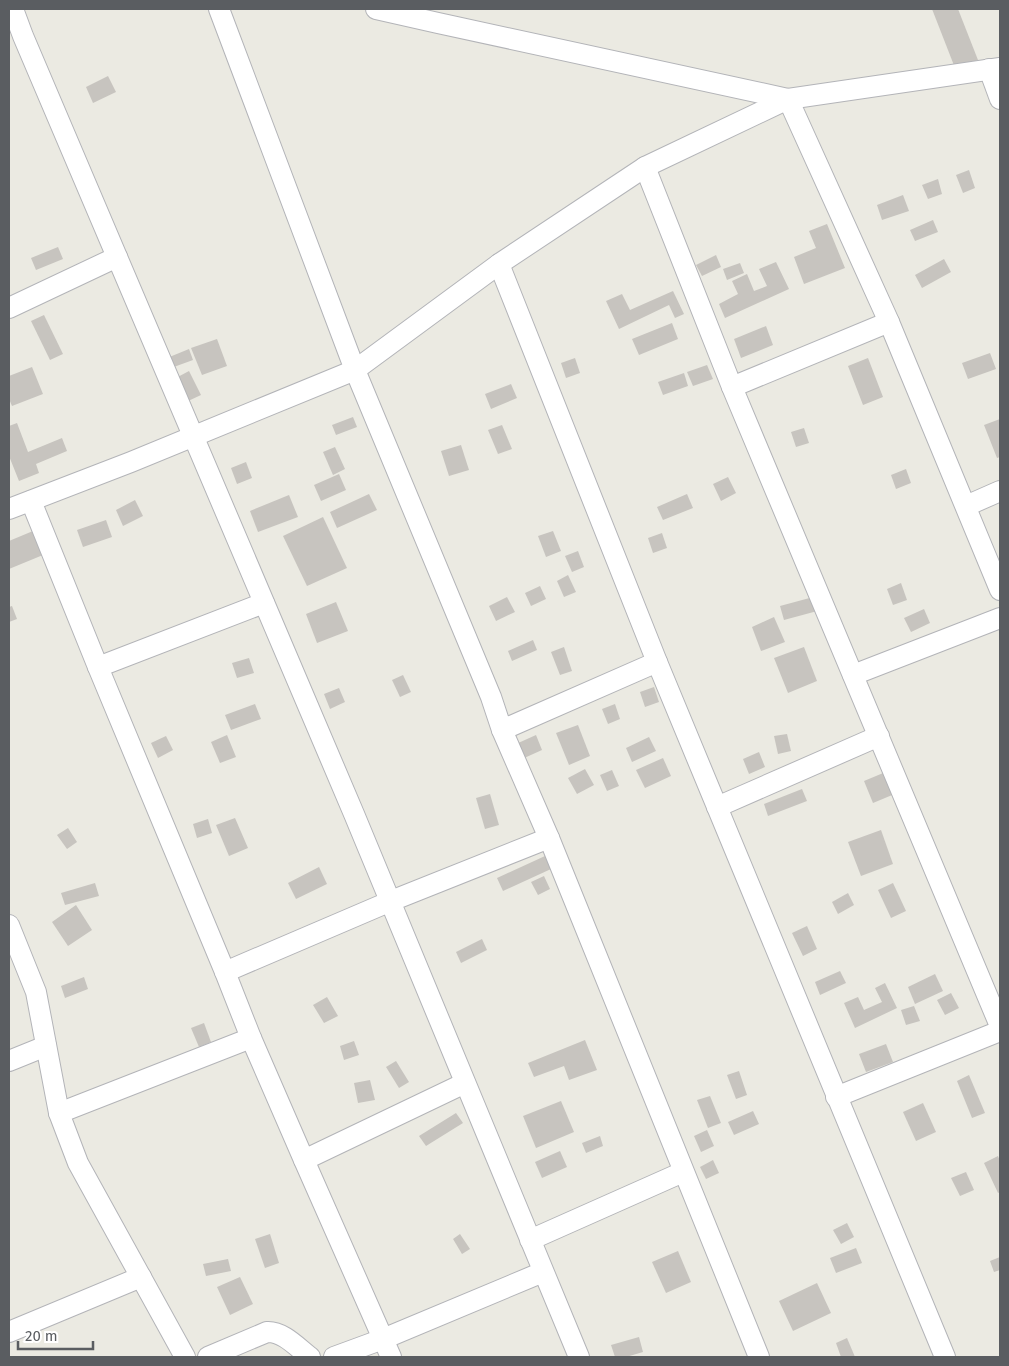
<svg xmlns="http://www.w3.org/2000/svg" width="1009" height="1366" font-family="'Fira Sans',sans-serif">
<rect width="100%" height="100%" fill="#ebeae2"/>
<g fill="#c7c4bf">
<polygon points="932,9 958,9 978,60 955,68"/>
<polygon points="108,76 116,92 93,103 86,87"/>
<polygon points="969,170 975,188 963,193 956,175"/>
<polygon points="938,179 942,194 928,199 922,185"/>
<polygon points="903,195 909,211 882,220 877,205"/>
<polygon points="933,220 938,232 915,241 910,230"/>
<polygon points="827,224 845,268 804,284 794,257 816,248 809,231"/>
<polygon points="58,247 63,259 36,270 31,258"/>
<polygon points="716,255 721,267 702,276 696,265"/>
<polygon points="944,259 951,272 922,288 915,275"/>
<polygon points="776,262 789,289 725,318 719,304 738,294 732,281 747,274 754,291 767,286 759,269"/>
<polygon points="740,263 744,273 727,280 723,269"/>
<polygon points="673,291 684,314 675,318 669,305 619,329 606,301 622,294 630,310"/>
<polygon points="44,315 63,354 50,360 31,321"/>
<polygon points="672,323 678,339 639,355 632,339"/>
<polygon points="766,326 773,345 741,358 734,339"/>
<polygon points="217,339 227,366 202,375 191,348"/>
<polygon points="189,349 193,360 171,368 167,358"/>
<polygon points="990,353 996,369 968,379 962,363"/>
<polygon points="575,358 580,373 566,378 561,363"/>
<polygon points="868,358 883,397 863,405 848,366"/>
<polygon points="707,365 713,379 693,386 687,372"/>
<polygon points="32,367 43,394 12,406 9,399 9,376"/>
<polygon points="189,371 201,395 186,402 174,379"/>
<polygon points="684,373 688,386 663,395 658,382"/>
<polygon points="511,384 517,398 491,409 485,394"/>
<polygon points="353,417 357,427 336,435 332,425"/>
<polygon points="1000,419 1000,457 997,458 984,425"/>
<polygon points="17,423 28,452 62,438 67,451 36,464 39,473 19,481 9,456 9,426"/>
<polygon points="502,425 512,449 498,454 488,430"/>
<polygon points="804,428 809,443 796,447 791,432"/>
<polygon points="461,445 469,470 449,476 441,451"/>
<polygon points="335,447 345,469 333,475 323,452"/>
<polygon points="246,462 252,478 237,484 231,468"/>
<polygon points="906,469 911,483 896,489 891,475"/>
<polygon points="339,474 346,490 321,501 314,485"/>
<polygon points="728,477 736,493 721,501 713,484"/>
<polygon points="369,494 377,510 337,528 330,512"/>
<polygon points="687,494 693,508 663,520 657,507"/>
<polygon points="289,495 298,517 258,532 250,511"/>
<polygon points="135,500 143,516 123,526 116,510"/>
<polygon points="323,517 347,568 307,586 283,536"/>
<polygon points="106,520 112,537 83,547 77,530"/>
<polygon points="33,531 43,555 9,569 9,541"/>
<polygon points="553,531 561,551 546,557 538,536"/>
<polygon points="662,533 667,548 653,553 648,538"/>
<polygon points="578,551 584,567 572,572 565,556"/>
<polygon points="568,575 576,592 564,597 557,581"/>
<polygon points="901,583 907,600 893,605 887,589"/>
<polygon points="540,586 546,599 531,606 525,593"/>
<polygon points="817,596 821,610 784,620 780,606"/>
<polygon points="507,597 515,612 496,621 489,606"/>
<polygon points="336,602 348,631 317,643 306,614"/>
<polygon points="12,606 17,619 9,622 9,607"/>
<polygon points="924,609 930,623 911,632 904,618"/>
<polygon points="774,617 785,642 761,651 752,627"/>
<polygon points="533,640 537,650 512,661 508,651"/>
<polygon points="564,647 572,671 560,675 551,652"/>
<polygon points="804,647 817,681 788,693 774,658"/>
<polygon points="249,658 254,673 237,678 232,663"/>
<polygon points="403,675 411,692 400,697 392,680"/>
<polygon points="654,687 659,702 645,707 640,692"/>
<polygon points="339,688 345,702 330,709 324,694"/>
<polygon points="255,704 261,719 231,730 225,715"/>
<polygon points="615,704 620,719 608,724 602,709"/>
<polygon points="578,725 590,756 569,765 556,733"/>
<polygon points="787,734 791,751 778,754 774,736"/>
<polygon points="227,735 236,757 220,763 211,742"/>
<polygon points="536,735 542,750 522,759 516,744"/>
<polygon points="166,736 173,750 158,758 151,743"/>
<polygon points="649,737 656,751 632,762 626,748"/>
<polygon points="759,752 765,767 749,774 743,759"/>
<polygon points="663,758 671,776 645,788 636,770"/>
<polygon points="585,769 594,785 577,794 568,778"/>
<polygon points="612,770 619,786 607,791 600,775"/>
<polygon points="888,771 897,793 873,803 864,781"/>
<polygon points="802,789 807,801 768,816 764,804"/>
<polygon points="490,794 499,825 485,829 476,798"/>
<polygon points="235,818 248,848 229,856 216,825"/>
<polygon points="208,819 212,833 197,838 193,824"/>
<polygon points="68,828 77,842 67,849 57,835"/>
<polygon points="881,830 893,864 861,876 848,842"/>
<polygon points="545,856 551,869 503,891 497,878"/>
<polygon points="319,867 327,884 296,899 288,883"/>
<polygon points="544,876 550,889 538,895 531,882"/>
<polygon points="95,883 99,896 65,905 61,893"/>
<polygon points="893,883 906,911 891,918 878,890"/>
<polygon points="848,893 854,905 838,914 832,902"/>
<polygon points="76,905 92,930 68,946 52,922"/>
<polygon points="807,926 817,949 803,956 792,933"/>
<polygon points="482,939 487,950 461,963 456,952"/>
<polygon points="840,971 846,983 820,995 815,982"/>
<polygon points="935,974 943,991 915,1004 908,987"/>
<polygon points="84,977 88,989 65,998 61,986"/>
<polygon points="885,983 897,1008 855,1028 844,1003 858,997 864,1010 882,1002 875,988"/>
<polygon points="951,993 959,1008 945,1015 937,1000"/>
<polygon points="327,997 338,1016 324,1023 313,1005"/>
<polygon points="914,1006 920,1021 906,1025 901,1010"/>
<polygon points="204,1023 211,1042 199,1047 191,1028"/>
<polygon points="585,1040 597,1070 569,1080 564,1066 534,1077 528,1063"/>
<polygon points="354,1041 359,1055 344,1060 340,1046"/>
<polygon points="886,1044 893,1062 866,1072 859,1054"/>
<polygon points="396,1061 409,1082 399,1088 386,1067"/>
<polygon points="739,1071 747,1095 736,1099 727,1075"/>
<polygon points="969,1075 985,1113 972,1118 957,1081"/>
<polygon points="370,1080 375,1100 358,1103 354,1083"/>
<polygon points="710,1096 721,1123 708,1128 697,1100"/>
<polygon points="561,1101 574,1132 536,1148 523,1116"/>
<polygon points="923,1103 936,1132 916,1141 903,1112"/>
<polygon points="753,1111 759,1124 734,1135 728,1122"/>
<polygon points="456,1113 463,1123 426,1146 419,1136"/>
<polygon points="707,1130 714,1146 701,1152 694,1136"/>
<polygon points="600,1136 603,1146 586,1153 582,1143"/>
<polygon points="560,1151 567,1167 542,1178 535,1162"/>
<polygon points="998,1156 1000,1161 1000,1192 998,1193 984,1163"/>
<polygon points="713,1160 719,1173 706,1179 700,1167"/>
<polygon points="966,1172 974,1190 960,1196 951,1178"/>
<polygon points="847,1223 854,1237 841,1244 833,1230"/>
<polygon points="270,1234 279,1263 265,1268 255,1239"/>
<polygon points="460,1234 470,1249 462,1254 453,1239"/>
<polygon points="856,1248 862,1263 836,1273 830,1258"/>
<polygon points="678,1251 691,1282 666,1293 652,1262"/>
<polygon points="1000,1257 1000,1270 994,1272 990,1261"/>
<polygon points="228,1259 231,1271 206,1276 203,1264"/>
<polygon points="240,1277 253,1304 230,1315 217,1287"/>
<polygon points="817,1283 831,1313 793,1331 779,1301"/>
<polygon points="639,1337 643,1352 626,1357 615,1357 611,1345"/>
<polygon points="847,1338 855,1357 841,1357 836,1343"/>
</g>
<g fill="none" stroke-linecap="round" stroke-linejoin="round">
<defs>
<g id="street">
<polyline points="13,9 23,36 354,814 579,1357"/>
<polyline points="219,9 355,370 491,697 502,730 549,838 759,1357"/>
<polyline points="376,9 438,23 788,99 889,322 1000,590"/>
<polyline points="989,69 1000,99"/>
<polyline points="645,167 732,387 1000,1026"/>
<polyline points="499,264 657,662 945,1357"/>
<polyline points="9,308 117,257"/>
<polyline points="732,387 889,322"/>
<polyline points="31,501 98,667 225,972 251,1038 304,1160 391,1357"/>
<polyline points="966,506 1000,491"/>
<polyline points="9,509 131,462 355,370 499,264 645,167 788,99 1000,68"/>
<polyline points="98,667 264,603"/>
<polyline points="853,675 1000,618"/>
<polyline points="502,730 657,662"/>
<polyline points="717,807 879,736"/>
<polyline points="9,925 36,992 59,1113 78,1163 185,1357"/>
<polyline points="225,972 391,901 549,838"/>
<polyline points="9,1061 46,1046"/>
<polyline points="836,1097 1000,1031"/>
<polyline points="59,1113 251,1038"/>
<polyline points="304,1160 465,1083"/>
<polyline points="530,1240 683,1172"/>
<polyline points="9,1332 141,1277"/>
<path d="M208,1357L267,1332C283,1331 298,1348 310,1357"/>
<polyline points="334,1357 383,1339 543,1272"/>
</g>
</defs>
<use href="#street" stroke="#b3b4b8" stroke-width="22"/>
<use href="#street" stroke="#fff" stroke-width="20"/>
</g>
<rect width="1009" height="1366" fill="none" stroke="#5a5d61" stroke-width="20"/>
<path d="M18 1341v8h75v-8" fill="none" stroke="#5a5d61" stroke-width="2.5"/>
<text x="25" y="1341" font-size="15" fill="#5a5d61" stroke="#ffffff" stroke-width="4" paint-order="stroke">20 m</text>
</svg>
